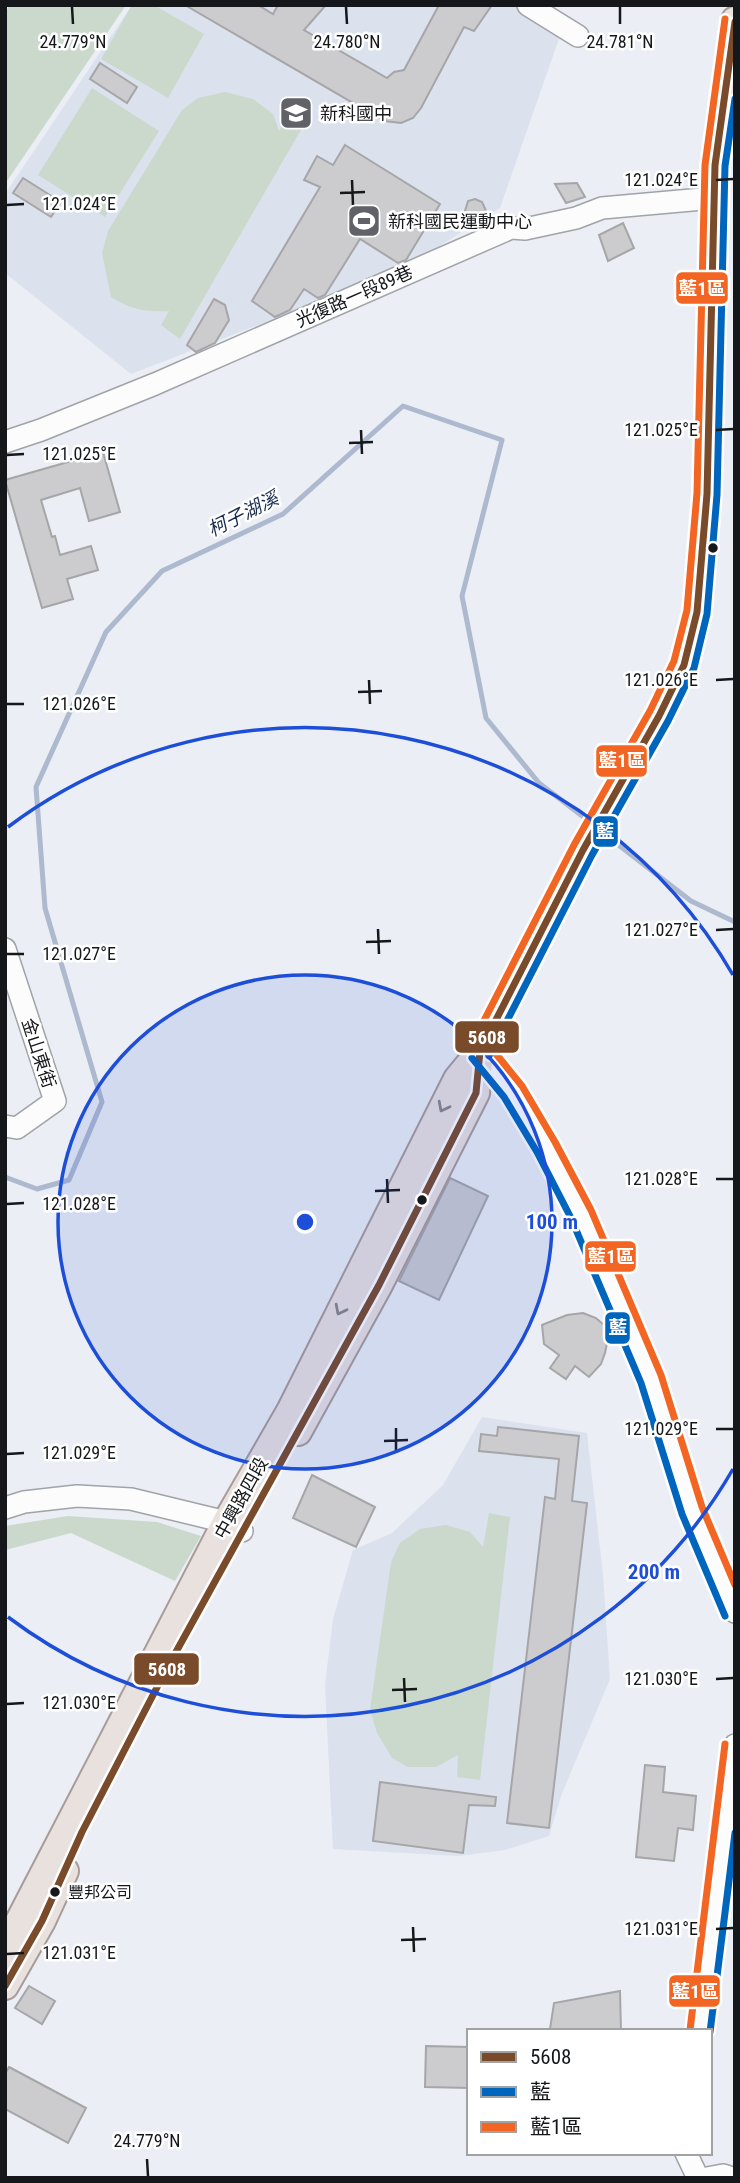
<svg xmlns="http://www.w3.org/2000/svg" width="740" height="2183" font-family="'Roboto Condensed','Noto Sans TC',sans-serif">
<rect width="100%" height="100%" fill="#ebeef4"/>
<g fill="#dbe2ee">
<polygon points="132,5 514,5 561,33 500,208 403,269 131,374 5,273 5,194"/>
<polygon points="482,1417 587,1433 603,1575 610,1679 561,1796 549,1836 505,1850 458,1856 333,1849 325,1685 333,1619 353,1550 392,1533 443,1485"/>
</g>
<g fill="#cbd8cc">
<polygon points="9,5 126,5 5,184 5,15"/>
<polygon points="132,5 154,5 204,34 168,98 101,59"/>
<polygon points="92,88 159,131 105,217 38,175"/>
<path d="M225,92L253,99L273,114L279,131L287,118L302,128L180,339L161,325L169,311C145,312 132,310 111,297L102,253L108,231L182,110L198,98Z"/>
<polygon points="489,1513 510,1517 480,1780 457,1777 458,1755 436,1767 408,1767 392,1758 377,1733 370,1710 391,1562 400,1543 420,1529 446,1525 470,1532 483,1547"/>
<polygon points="68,1516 157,1522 201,1536 175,1581 71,1533 5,1550 5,1526"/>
</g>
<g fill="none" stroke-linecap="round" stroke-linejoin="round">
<g stroke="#adb9ce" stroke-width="5">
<polyline points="603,833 691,901 735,922"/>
<polyline points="5,1177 37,1189 69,1180 102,1102 45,908 36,787 106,632 162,571 283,514 403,406 502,440 462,596 486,718 539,783 590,822"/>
</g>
</g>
<g fill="#cccbce" stroke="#a6a5a8" stroke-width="2">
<polygon points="185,5 258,5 273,14 278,5 326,5 304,30 387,78 394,72 404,70 439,5 492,5 474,31 464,27 421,108 413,118 401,123 384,121"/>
<polygon points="100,63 137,87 127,103 90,79"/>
<polygon points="345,145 440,204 406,260 398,263 360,239 325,295 318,298 304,289 290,310 275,317 252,301 320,187 304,180 317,156 333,165"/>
<polygon points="23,178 61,202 51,217 13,193"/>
<polygon points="577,183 585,197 566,203 555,184"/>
<polygon points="475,199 482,202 487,213 486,223 478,227 469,222 465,211 468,201"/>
<polygon points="623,223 634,248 608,261 599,235"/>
<polygon points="214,299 225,305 229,320 215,343 196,352 187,345"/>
<polygon points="103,452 120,512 89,521 80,488 41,500 52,537 55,536 60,555 91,546 98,570 67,579 73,599 42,608 5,480"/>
<polygon points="450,1178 488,1196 439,1300 399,1281"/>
<polygon points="583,1313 596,1318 604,1325 608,1338 605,1353 601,1364 589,1377 575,1366 566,1379 550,1368 559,1355 544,1344 542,1325 567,1315"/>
<polygon points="498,1427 579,1436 572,1501 587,1503 549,1828 507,1823 545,1497 555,1499 559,1459 479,1451 481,1434 497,1436"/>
<polygon points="312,1475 375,1507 356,1547 293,1518"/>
<polygon points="645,1765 665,1767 663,1792 696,1796 693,1830 678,1828 674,1861 636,1857"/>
<polygon points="380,1782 496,1797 495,1806 469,1805 463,1853 373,1841"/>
<polygon points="29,1986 55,2001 42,2024 15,2008"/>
<polygon points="620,1991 621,2031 550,2029 554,2003"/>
<polygon points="426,2046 469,2047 469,2088 425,2087"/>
<polygon points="9,2067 86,2108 68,2143 5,2109 5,2074"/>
</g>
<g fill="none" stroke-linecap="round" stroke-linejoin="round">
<defs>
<g id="minor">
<polyline points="528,5 578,36"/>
<polyline points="5,442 41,430 155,384 511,228 525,229 576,218 602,208 714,198"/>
<polyline points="5,949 55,1101 17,1128 5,1126"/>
<polyline points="480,1051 513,1091 546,1147 581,1214 651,1379 692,1511 735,1612"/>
<polyline points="5,1508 24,1502 77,1496 131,1499 226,1522 242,1531"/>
<polyline points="700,2031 735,1745"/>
<polyline points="686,2153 698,2178"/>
<polyline points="707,2178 723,2175 732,2178"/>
</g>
<g id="major">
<polyline points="298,1432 379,1285 476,1093 480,1051"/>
<polyline points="5,1948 226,1522 290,1411 457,1079 480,1051 583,850 659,716 684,665 697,612 707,494 715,165 735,20"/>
<polyline points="5,1986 42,1921 65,1871"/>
</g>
</defs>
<use href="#minor" stroke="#a0a3a7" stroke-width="24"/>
<use href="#major" stroke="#a89c98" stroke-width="30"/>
<use href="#minor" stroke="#fcfcfd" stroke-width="21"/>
<use href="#major" stroke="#e9e1de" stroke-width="26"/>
<defs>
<polyline id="bus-1" points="5,1986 42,1921 82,1832 166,1670 379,1285 476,1093 480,1051 583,850 659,716 684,665 697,612 707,494 715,165 735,22"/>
<g id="bus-2">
<polyline points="489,1056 592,855 668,721 694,668 707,614 717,495 725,166 735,99"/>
<polyline points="472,1058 504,1097 537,1152 571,1218 641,1383 682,1514 725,1616"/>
<polyline points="710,2032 735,1833"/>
</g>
<g id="bus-3">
<polyline points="488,1044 522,1086 555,1142 591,1210 661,1375 702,1507 735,1585"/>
<polyline points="471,1046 574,845 650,711 674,661 687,610 697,493 705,165 725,19"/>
<polyline points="690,2030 725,1744"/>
</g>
</defs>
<use href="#bus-1" stroke="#fff" stroke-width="12"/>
<use href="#bus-2" stroke="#fff" stroke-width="12"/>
<use href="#bus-3" stroke="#fff" stroke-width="12"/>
<use href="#bus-1" stroke="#7a4b2a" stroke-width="7"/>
<use href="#bus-2" stroke="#0065bd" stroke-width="7"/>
<use href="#bus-3" stroke="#f26522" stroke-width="7"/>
</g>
<defs><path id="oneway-chevron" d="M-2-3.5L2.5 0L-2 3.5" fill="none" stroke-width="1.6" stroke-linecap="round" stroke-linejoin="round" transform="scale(1.75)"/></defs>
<g stroke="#8a8686">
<use href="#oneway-chevron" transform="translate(443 1107) rotate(117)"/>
<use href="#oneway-chevron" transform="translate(340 1310) rotate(117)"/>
</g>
<path fill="none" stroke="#15171b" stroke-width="2.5" d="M72,7L73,24M346,7L347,24M620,7V24M352,180L353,205M716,180L733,179M340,193L365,192M7,205L24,204M361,430L362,454M716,430L733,429M349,443L373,442M7,455L24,454M369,680L370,704M716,680L733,679M358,692L382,691M7,704H24M378,929L379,954M716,930L733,929M366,942L391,941M7,954H24M387,1179L388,1203M716,1179H733M375,1191L400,1190M7,1204L24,1203M396,1428V1453M716,1429H733M384,1441L408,1440M7,1454L24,1453M404,1678L405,1702M716,1679L733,1678M392,1690L417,1689M7,1704L24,1703M413,1927L414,1952M716,1929L733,1928M401,1940L426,1939M7,1954L24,1953M147,2159L148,2176"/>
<circle cx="305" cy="1222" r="247" fill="#1d4ed8" fill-opacity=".12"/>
<g fill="none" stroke="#1d4ed8" stroke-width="3.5">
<circle cx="305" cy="1222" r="247"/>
<path d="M733 1469A494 494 0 0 1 8 1617M8 827A494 494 0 0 1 733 975"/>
</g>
<defs>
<symbol id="school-square" viewBox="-11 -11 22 22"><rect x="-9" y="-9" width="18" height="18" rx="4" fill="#606267" stroke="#fff"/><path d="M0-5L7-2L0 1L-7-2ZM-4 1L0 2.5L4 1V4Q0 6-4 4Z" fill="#fff"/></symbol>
<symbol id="stadium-square" viewBox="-11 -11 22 22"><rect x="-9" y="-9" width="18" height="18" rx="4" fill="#606267" stroke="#fff"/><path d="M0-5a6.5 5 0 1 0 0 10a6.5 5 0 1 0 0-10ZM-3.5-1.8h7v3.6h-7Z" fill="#fff"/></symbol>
</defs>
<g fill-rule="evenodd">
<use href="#school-square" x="277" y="94" width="38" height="38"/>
<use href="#stadium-square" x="345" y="202" width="38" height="38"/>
</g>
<g fill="#15171b" stroke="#fff" stroke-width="2.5">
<circle cx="713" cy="548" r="6"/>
<circle cx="422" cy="1200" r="6"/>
<circle cx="55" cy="1892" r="6"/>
</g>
<g text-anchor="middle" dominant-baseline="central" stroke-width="5" stroke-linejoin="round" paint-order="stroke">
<g font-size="16" fill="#15171b" stroke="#fff" text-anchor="start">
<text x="68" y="1892">豐邦公司</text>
</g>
<g font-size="18" fill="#15171b" stroke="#fff" text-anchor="start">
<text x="320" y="113">新科國中</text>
<text x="388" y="221">新科國民運動中心</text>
</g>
<g font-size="18" fill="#15171b" stroke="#fff">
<text transform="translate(354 296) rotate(-24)">光復路一段89巷</text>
<text transform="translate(39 1053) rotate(72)">金山東街</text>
<text transform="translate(241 1498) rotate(-61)">中興路四段</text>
</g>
<g font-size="19" font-style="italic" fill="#182c52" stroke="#fff">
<text transform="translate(243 514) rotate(-27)">柯子湖溪</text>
</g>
</g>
<g font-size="18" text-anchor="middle" fill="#15171b" stroke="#fff" stroke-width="5" stroke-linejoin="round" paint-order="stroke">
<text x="73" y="48">24.779°N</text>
<text x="347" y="48">24.780°N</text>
<text x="620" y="48">24.781°N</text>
<text x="661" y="186">121.024°E</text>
<text x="79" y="210">121.024°E</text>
<text x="661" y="436">121.025°E</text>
<text x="79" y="460">121.025°E</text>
<text x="661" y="686">121.026°E</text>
<text x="79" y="710">121.026°E</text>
<text x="661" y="936">121.027°E</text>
<text x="79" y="960">121.027°E</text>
<text x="661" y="1185">121.028°E</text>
<text x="79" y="1210">121.028°E</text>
<text x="661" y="1435">121.029°E</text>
<text x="79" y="1459">121.029°E</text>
<text x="661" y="1685">121.030°E</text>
<text x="79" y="1709">121.030°E</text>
<text x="661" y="1935">121.031°E</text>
<text x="79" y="1959">121.031°E</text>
<text x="147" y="2147">24.779°N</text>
</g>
<circle cx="305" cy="1222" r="10" fill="#1d4ed8" stroke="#fff" stroke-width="3.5"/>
<g font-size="21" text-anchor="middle" font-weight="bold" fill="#1d4ed8" stroke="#fff" stroke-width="5" stroke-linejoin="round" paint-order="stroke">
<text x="552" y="1229">100 m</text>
<text x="654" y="1579">200 m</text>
</g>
<g stroke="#fff" stroke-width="2.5">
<rect x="675" y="271" width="54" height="34" rx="7" fill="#f26522"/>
<rect x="595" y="744" width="53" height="34" rx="7" fill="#f26522"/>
<rect x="592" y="815" width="27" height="33" rx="7" fill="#0065bd"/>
<rect x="454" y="1020" width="66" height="34" rx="7" fill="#7a4b2a"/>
<rect x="584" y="1240" width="53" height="33" rx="7" fill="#f26522"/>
<rect x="604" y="1311" width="27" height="34" rx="7" fill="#0065bd"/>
<rect x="133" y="1652" width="67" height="34" rx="7" fill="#7a4b2a"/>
<rect x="668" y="1974" width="53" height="34" rx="7" fill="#f26522"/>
</g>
<g font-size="19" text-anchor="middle" font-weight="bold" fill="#fff">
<text x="702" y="295">藍1區</text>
<text x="622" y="767">藍1區</text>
<text x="605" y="838">藍</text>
<text x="487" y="1044">5608</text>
<text x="611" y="1263">藍1區</text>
<text x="618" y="1334">藍</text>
<text x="167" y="1676">5608</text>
<text x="695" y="1998">藍1區</text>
</g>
<rect width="740" height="2183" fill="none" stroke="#15171b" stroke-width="14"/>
<rect x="467" y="2029" width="245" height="126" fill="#ffffff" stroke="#a1a2a4" stroke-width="2"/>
<rect x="481" y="2052" width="35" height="10" fill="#7a4b2a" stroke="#a1a2a4" stroke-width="2"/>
<text x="530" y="2064" font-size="21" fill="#15171b">5608</text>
<rect x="481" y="2087" width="35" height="10" fill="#0065bd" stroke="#a1a2a4" stroke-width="2"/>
<text x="530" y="2099" font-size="21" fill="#15171b">藍</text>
<rect x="481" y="2122" width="35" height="10" fill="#f26522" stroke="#a1a2a4" stroke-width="2"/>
<text x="530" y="2134" font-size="21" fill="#15171b">藍1區</text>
</svg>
